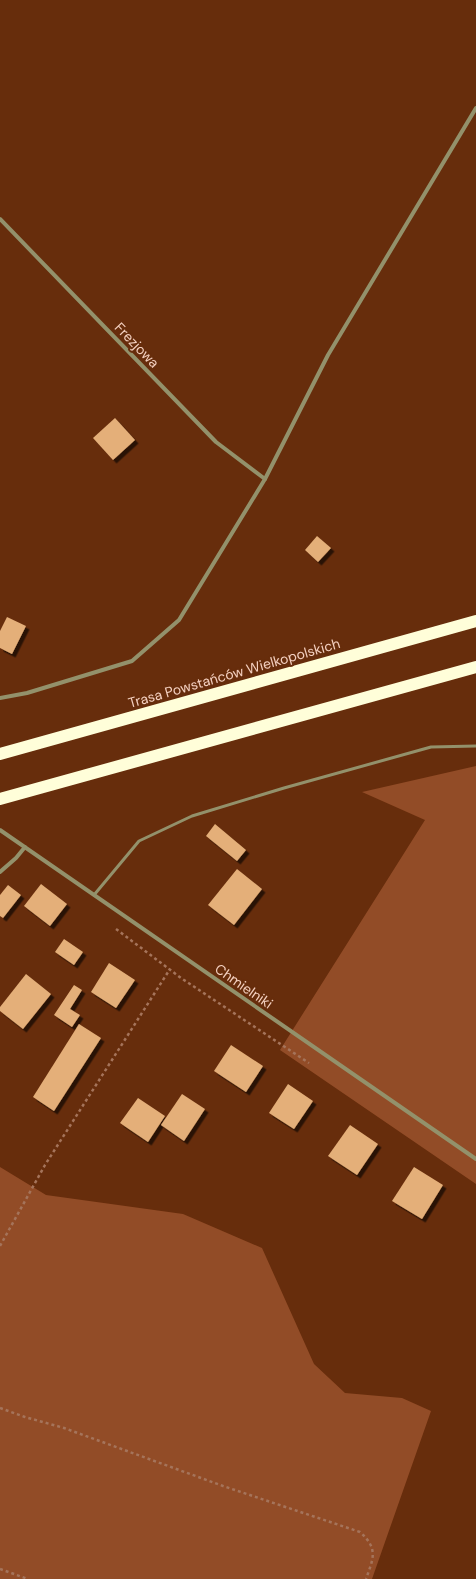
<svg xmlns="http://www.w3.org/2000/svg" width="476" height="1579" font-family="'DM Sans',sans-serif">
<defs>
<filter id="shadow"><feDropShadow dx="3.5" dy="3.5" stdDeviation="0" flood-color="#0009"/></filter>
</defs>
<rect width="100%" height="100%" fill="#672d0c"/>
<g fill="#924c27">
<polygon points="476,766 476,1184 280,1050 425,820 362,792"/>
<polygon points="0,1167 46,1195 183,1214 262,1248 314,1364 345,1393 402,1398 431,1411 372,1579 0,1579"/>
</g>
<g fill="#e4af79" filter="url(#shadow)">
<polygon points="115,418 135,440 113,460 93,438"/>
<polygon points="317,536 331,548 318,562 305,550"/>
<polygon points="7,617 26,626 12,654 0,648 0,631"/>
<polygon points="215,824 246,850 237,861 206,836"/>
<polygon points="237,869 262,889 234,925 208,905"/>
<polygon points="41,884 67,904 50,926 24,906"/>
<polygon points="8,885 21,895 3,918 0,916 0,895"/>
<polygon points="64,939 83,952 74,965 55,952"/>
<polygon points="109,963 135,980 116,1008 91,992"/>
<polygon points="26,974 51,994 23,1029 0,1011 0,1007"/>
<polygon points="74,985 82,990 70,1009 80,1015 72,1027 54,1015"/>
<polygon points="79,1024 101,1038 54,1111 33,1097"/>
<polygon points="231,1045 263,1066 246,1092 214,1071"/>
<polygon points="288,1084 313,1101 294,1129 269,1113"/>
<polygon points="182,1094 205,1109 184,1141 161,1125"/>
<polygon points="138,1098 165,1116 148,1142 120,1123"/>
<polygon points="350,1125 378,1144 357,1175 328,1156"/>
<polygon points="414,1167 443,1185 422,1219 392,1201"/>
</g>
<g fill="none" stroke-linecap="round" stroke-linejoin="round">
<g stroke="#a5745b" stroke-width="2.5" stroke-dasharray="3 3" stroke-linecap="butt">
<polyline points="116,929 181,978 309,1063"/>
<polyline points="0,1246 45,1165 170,969"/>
<path d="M0,1408L25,1417L64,1428L223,1486L360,1532C379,1549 373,1559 366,1579"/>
<polyline points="0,1569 28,1579"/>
</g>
<polyline stroke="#93916b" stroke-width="3" points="94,895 139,841 192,816 284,788 431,747 476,746"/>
<g stroke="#93916b" stroke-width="4">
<polyline points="0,219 216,442 265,479"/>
<polyline points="0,698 27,693 132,661 179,620 265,479 328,355 476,108"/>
<polyline points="0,830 476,1159"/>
<polyline points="0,872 16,858 25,847"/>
</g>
<g stroke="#fffed9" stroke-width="12">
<polyline points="0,754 476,621"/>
<polyline points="0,799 476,667"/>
</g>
</g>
<g text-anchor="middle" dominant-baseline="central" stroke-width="4" stroke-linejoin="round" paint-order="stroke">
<g font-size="14" fill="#f4d0c0" stroke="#672d0c">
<text transform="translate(137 345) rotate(46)">Frezjowa</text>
<text transform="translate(234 673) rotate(-16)">Trasa Powstańców Wielkopolskich</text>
<text transform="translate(244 986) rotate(35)">Chmielniki</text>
</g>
</g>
</svg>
